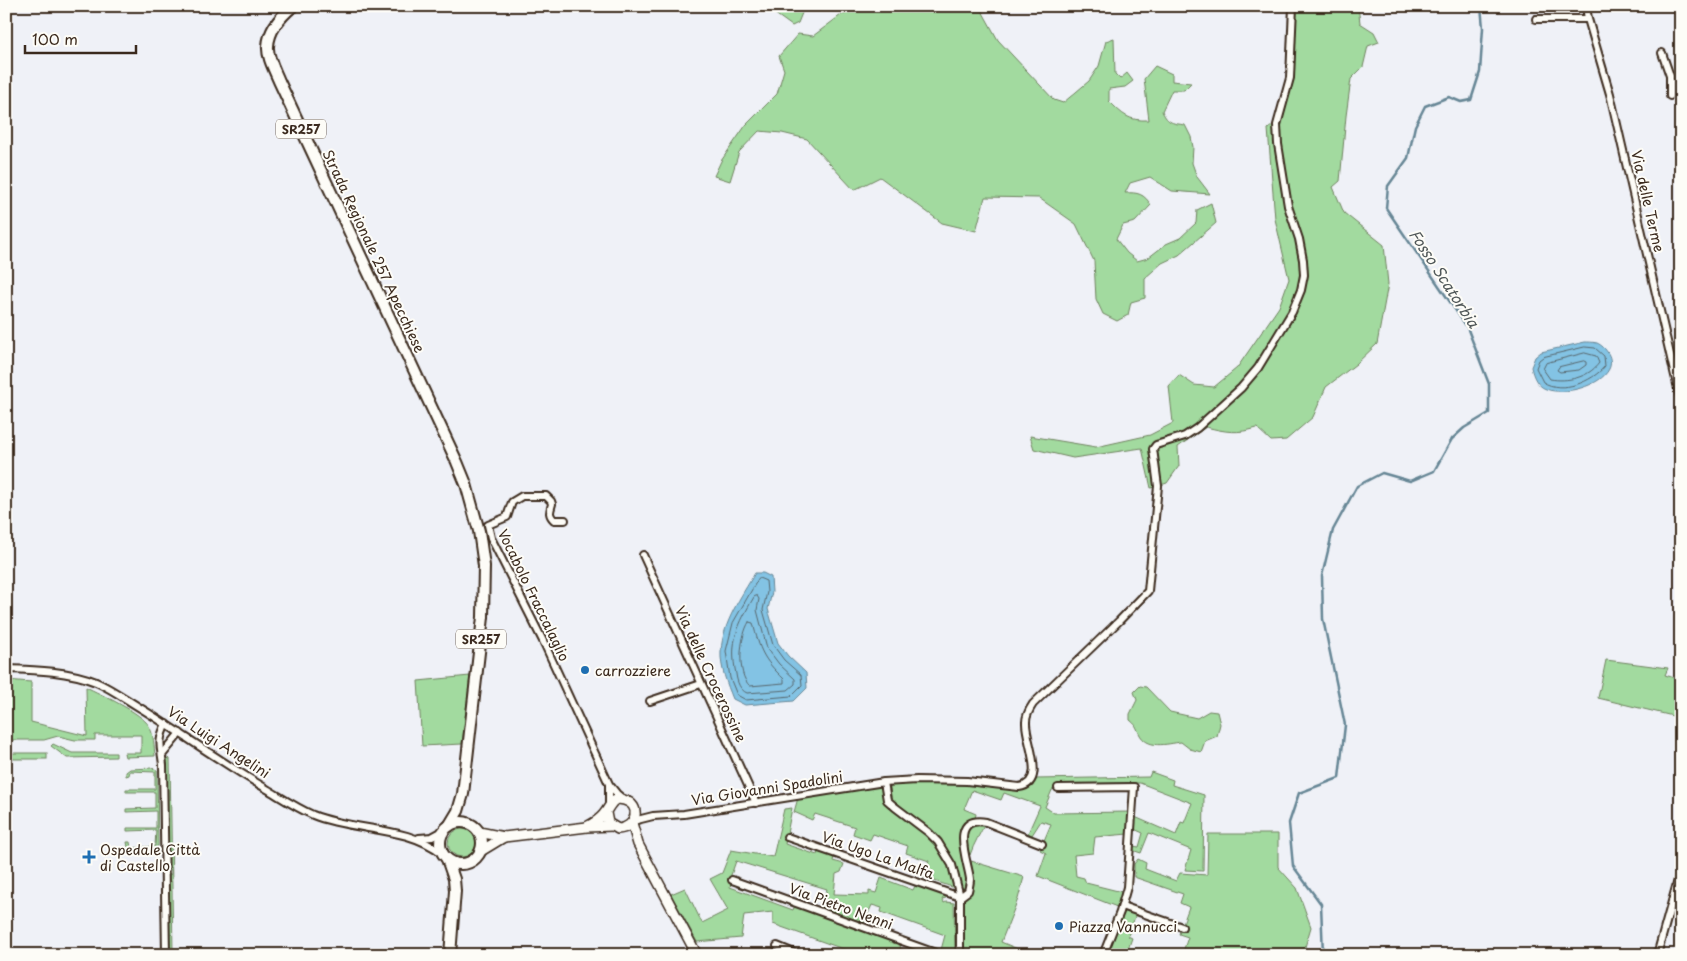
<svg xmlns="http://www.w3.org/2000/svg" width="1687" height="961" font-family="'Playpen Sans',sans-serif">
<rect width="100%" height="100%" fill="#eff1f7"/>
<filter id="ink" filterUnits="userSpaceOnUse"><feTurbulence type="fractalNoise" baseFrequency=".02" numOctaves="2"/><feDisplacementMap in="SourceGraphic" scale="10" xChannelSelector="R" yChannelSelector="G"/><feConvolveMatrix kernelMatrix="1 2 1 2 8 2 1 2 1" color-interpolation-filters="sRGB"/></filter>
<g filter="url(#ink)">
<g fill="#a2da9f" stroke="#6e825e" fill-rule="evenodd">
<polygon points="758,6 807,6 804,8 798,23 792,26 774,13"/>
<path d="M855,6H982L981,9L998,40L1054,100L1063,103L1089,81L1099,66L1106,41L1114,38L1115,74L1120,79L1127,73L1133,81L1125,87L1109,89V101C1123,115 1128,121 1149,120L1144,79L1155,66L1172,74V81L1191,83L1184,90H1172L1162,111C1168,124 1173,123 1185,125L1191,137L1193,147L1192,163L1197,177L1210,194L1172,191L1150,177L1130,183L1125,193C1138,192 1144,194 1151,205L1135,222L1123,225L1116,239L1127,253L1137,261L1148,258L1166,244L1180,238L1196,223L1197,210L1211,203L1216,223L1179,255L1162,263L1145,278V298L1131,302L1128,315L1117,321L1103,314L1096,299L1094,261L1076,224L1039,198L985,197L976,231L942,223L880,177L854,190L807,139L782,133L759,131L739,152L730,181L714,176L721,161L746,125L777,94L784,70L779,56L798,34L813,36L841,15L853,11Z"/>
<path d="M1296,6H1358L1360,23L1374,32L1379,42L1368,46L1363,67L1351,79L1346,116L1340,181L1333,187L1344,213L1384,245L1388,284L1377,344L1356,364L1326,387L1313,417L1286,440L1271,441L1257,428C1237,434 1226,432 1206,427L1178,447L1179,466L1167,483L1151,488L1142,448L1073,458L1034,449L1030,436L1096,447L1150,435L1173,423L1169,386L1179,375L1194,385L1214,387L1237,368L1279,307L1289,279L1275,219L1268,129L1283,117L1294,76Z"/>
<polygon points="1606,660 1668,668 1665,675 1681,680 1681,701 1677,717 1598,698"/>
<polygon points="470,676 462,744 422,746 418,681"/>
<path d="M6,680L31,682V722L87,736L86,687C100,694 142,713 149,726C154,735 154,746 155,756L125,757L124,753H141V735H95V740H75L58,736L44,740H6Z"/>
<path d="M1140,686L1146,687L1170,712L1197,718L1209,711L1217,712L1220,724L1217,736L1205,741L1201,752L1190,749L1181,742C1166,744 1147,750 1139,733C1136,726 1136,725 1130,720V714L1137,700L1134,692Z"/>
<polygon points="53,744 72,753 116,753 116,757 67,758 51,746"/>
<rect x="6" y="753" width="41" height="6"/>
<polygon points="167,758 170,759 173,955 170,955 169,875 171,874 171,870 168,869"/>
<polygon points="152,768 157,770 158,846 153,849 130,850 128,847 127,842 130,842 131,848 155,846 156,830 127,831 127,828 156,828 156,811 126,812 126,809 155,808 155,792 126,792 126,789 155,789 155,772 130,771 129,775 126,776 126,772 130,769"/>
<path d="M1151,772L1173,780L1172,785L1204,795L1203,871L1185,870L1191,850L1149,833L1141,853L1132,850L1133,846L1139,847L1143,833L1134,829L1135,817L1176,835L1181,822L1184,823L1192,803L1140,783L1058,784V788L1052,790L1045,807L1054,813L1130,812L1128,834L1095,837L1093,853L1074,855L1076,876L1084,878L1086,883L1122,892L1117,907L1038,876L1046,853L1040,850L1051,824L1041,821L1032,835L1028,833L1040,806L1004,793L1001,800L972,790L964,809L976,814L975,819C946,829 969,866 966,887L962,889C951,838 928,829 891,798L890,787L895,783C916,783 939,781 961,782C981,783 1016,796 1033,786L1035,779L1149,777Z"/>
<path d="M882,786L885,801C917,826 948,845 955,888L923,877L929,861L906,853L908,846L873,834L870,840L853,834L855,827L815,814L812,820L794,812L798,798Z"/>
<path d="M792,808L785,844L817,855L819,848L835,853L833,861L844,864L841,872L836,874L834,894L869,895V891L876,893L881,878L913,890L917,882L947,893L946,898L942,899L944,903L946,902L954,903L955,955L941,950L945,935L881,912L882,908L872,905L862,927L901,941L900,949L918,955H860L773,924V912L744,915L741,938L697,942L671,894L685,888L702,923L728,910L710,879L722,873L731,850L773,857L784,809ZM736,861L827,889L820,911L796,903L793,910L730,887L732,880L730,878Z"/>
<path d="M986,822C980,834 974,843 970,855C965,845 964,836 970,827Z"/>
<circle cx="462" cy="843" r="14"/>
<polygon points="1208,834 1278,834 1278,867 1297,888 1311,927 1305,947 1306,955 1182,955 1188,937 1179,934 1189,907 1180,903 1183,894 1134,877 1134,864 1138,859 1146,863 1145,869 1176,881 1180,873 1207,875"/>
<path d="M971,861L1024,877L1018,899L1001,942L1032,955H965L962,899C976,886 973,878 971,861Z"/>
<polygon points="1126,907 1137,911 1128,936 1132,938 1126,955 1107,955"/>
</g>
<g fill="#83c3e4" stroke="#668695">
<path d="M1585,342C1588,342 1593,342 1597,343C1606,347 1614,359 1609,369C1601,386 1563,396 1546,389C1537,386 1533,376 1531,367L1535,357L1541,352Z"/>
<path d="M755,573H763L771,577L772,592L768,609L778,643L788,656L806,673L807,688L794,701L745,705L733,699C727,684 720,667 721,651C723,622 741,597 755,573Z"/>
</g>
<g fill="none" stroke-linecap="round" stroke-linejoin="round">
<g stroke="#58676d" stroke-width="1">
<path d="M1585,347L1595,348L1604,356L1605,366C1592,382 1562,394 1543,382L1536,368L1539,360L1543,357Z"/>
<path d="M1585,353L1596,356L1599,363C1588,378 1567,382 1550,379L1543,369L1546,363Z"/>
<polygon points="1584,361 1586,362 1586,365 1579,370 1560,372 1557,370 1559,367"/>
<polygon points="759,578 766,581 767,592 763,610 773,645 784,660 801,675 802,685 791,696 746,700 737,695 730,678 726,651 733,623"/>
<path d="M757,596L759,599L757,610L767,648L779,664L795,679V684L788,690L747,693C740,690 737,682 736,674C729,641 738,625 754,597Z"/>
<path d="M749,622L753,623C760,651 763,659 784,679V683L750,686C736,674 740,636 749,622Z"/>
</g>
<polyline stroke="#668695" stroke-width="2.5" points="1323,955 1321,904 1293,866 1289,823 1299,793 1339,778 1345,725 1323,619 1322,576 1333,530 1357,486 1382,473 1410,481 1434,471 1452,439 1464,428 1489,413 1489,384 1467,327 1386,208 1388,186 1408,158 1415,126 1425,106 1449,97 1461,102 1471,100 1480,72 1483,28 1481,6"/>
<defs>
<g id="street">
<polyline points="1586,6 1588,19 1610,94 1681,402"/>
<polyline points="1536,19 1588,19"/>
<polyline points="1662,53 1670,76 1670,96"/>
<path d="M565,520H554C548,514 550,511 552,504L551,501L546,496H522L512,502L507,517L488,525L491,538L545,645L609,784L617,794L623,799"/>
<polyline points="643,555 756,803"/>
<path d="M6,669C36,670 69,671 96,682C112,689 127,700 142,709C184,735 224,764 267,789C282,798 297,808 313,815C355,832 407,825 443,854"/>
<polyline points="650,701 701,684"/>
<path d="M166,724C157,742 161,746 163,765L166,955"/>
<polyline points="162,755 180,733"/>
<polyline points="884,782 887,800 895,807 928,832 938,842 952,865 960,897 960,955"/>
<polyline points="1058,788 1134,787 1127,887 1120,912 1103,955"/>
<polyline points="609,805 609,785"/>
<path d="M633,821L653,816L684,814L884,782L917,780L967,781L1019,787C1048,783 1025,741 1026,722C1026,715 1029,710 1033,704L1119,621L1148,591L1158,486L1153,449L1156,445L1185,436L1197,428L1241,388L1258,368L1292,312L1301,290L1304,275L1303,260L1299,239L1288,206L1278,144L1277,125L1290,78L1293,6"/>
<polyline points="787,837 960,897"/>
<polyline points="419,838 432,837 445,830"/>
<polyline points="732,880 941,955"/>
<path d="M960,897L968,891C969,887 970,883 970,879C968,861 948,815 986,822L1042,844"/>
<polyline points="1122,906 1182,927"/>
<polyline points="777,946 799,955"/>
<polyline points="1657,955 1681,869"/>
</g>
<g id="secondary">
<polyline points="632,823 638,844 697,955"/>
<path d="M588,826C594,823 600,819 604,814C610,807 612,796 624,800C642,805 637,828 618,829L608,823L606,813"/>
<polyline points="479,832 504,837 587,827 612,826"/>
<polyline points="481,851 504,837"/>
</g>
<g id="primary">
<path d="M293,6C281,16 269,29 268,46C267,57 275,71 279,81L457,462L466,484L479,531L484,566L483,617L463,794L458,811L449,826"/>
<circle cx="461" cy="843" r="21"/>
<polyline points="447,859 454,879 455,891 450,955"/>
</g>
</defs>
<use href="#street" stroke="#3b2a1e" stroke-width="10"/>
<use href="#secondary" stroke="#3b2a1e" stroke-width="12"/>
<use href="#primary" stroke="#3b2a1e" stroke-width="14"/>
<use href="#street" stroke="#fdfcf7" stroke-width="6"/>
<use href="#secondary" stroke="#fdfcf7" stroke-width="9"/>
<use href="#primary" stroke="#fdfcf7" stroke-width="10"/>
</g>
</g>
<g fill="#1f6fb2" stroke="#fdfcf7" stroke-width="2">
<circle cx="585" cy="670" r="5"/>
<path d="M86.5 849.5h5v5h5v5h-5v5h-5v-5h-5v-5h5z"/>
<circle cx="1059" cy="926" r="5"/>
</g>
<g text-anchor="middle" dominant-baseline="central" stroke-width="4" stroke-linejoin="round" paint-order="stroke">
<g fill="#fdfcf7" stroke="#75695f" stroke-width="1">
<rect x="276" y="119.5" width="50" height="19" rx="4"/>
<rect x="456" y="629.5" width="50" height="19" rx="4"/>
</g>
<g font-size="12" font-weight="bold" fill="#3b2a1e">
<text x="301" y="129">SR257</text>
<text x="481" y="639">SR257</text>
</g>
<g font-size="14" fill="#3b2a1e" stroke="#fdfcf7">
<text transform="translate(1648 201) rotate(77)">Via delle Terme</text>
<text transform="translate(374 251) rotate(65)">Strada Regionale 257 Apecchiese</text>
<text transform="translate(534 595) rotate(64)">Vocabolo Fraccalaglio</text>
<text transform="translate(711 674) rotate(65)">Via delle Crocerossine</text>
<text transform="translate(219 742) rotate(33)">Via Luigi Angelini</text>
<text transform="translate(767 788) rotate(-9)">Via Giovanni Spadolini</text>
<text transform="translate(878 855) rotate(19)">Via Ugo La Malfa</text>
<text transform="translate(841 906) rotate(20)">Via Pietro Nenni</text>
</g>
<g font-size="14" fill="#3b2a1e" stroke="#fdfcf7" text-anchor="start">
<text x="595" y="670">carrozziere</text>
<text x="100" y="849">Ospedale Città<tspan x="100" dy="16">di Castello</tspan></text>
<text x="1069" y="926">Piazza Vannucci</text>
</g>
<g font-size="15" font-style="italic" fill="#515859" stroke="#fdfcf7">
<text transform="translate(1445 278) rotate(57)">Fosso Scatorbia</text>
</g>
</g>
<rect width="1687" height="961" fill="none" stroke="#fdfcf7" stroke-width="25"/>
<rect x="12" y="12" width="1662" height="936" fill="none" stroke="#3b2a1e" stroke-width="2" filter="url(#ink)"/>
<path d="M25 45v8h111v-8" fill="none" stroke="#3b2a1e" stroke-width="2.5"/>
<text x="32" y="45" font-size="15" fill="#3b2a1e" stroke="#fdfcf7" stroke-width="4" paint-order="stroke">100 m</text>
</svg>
